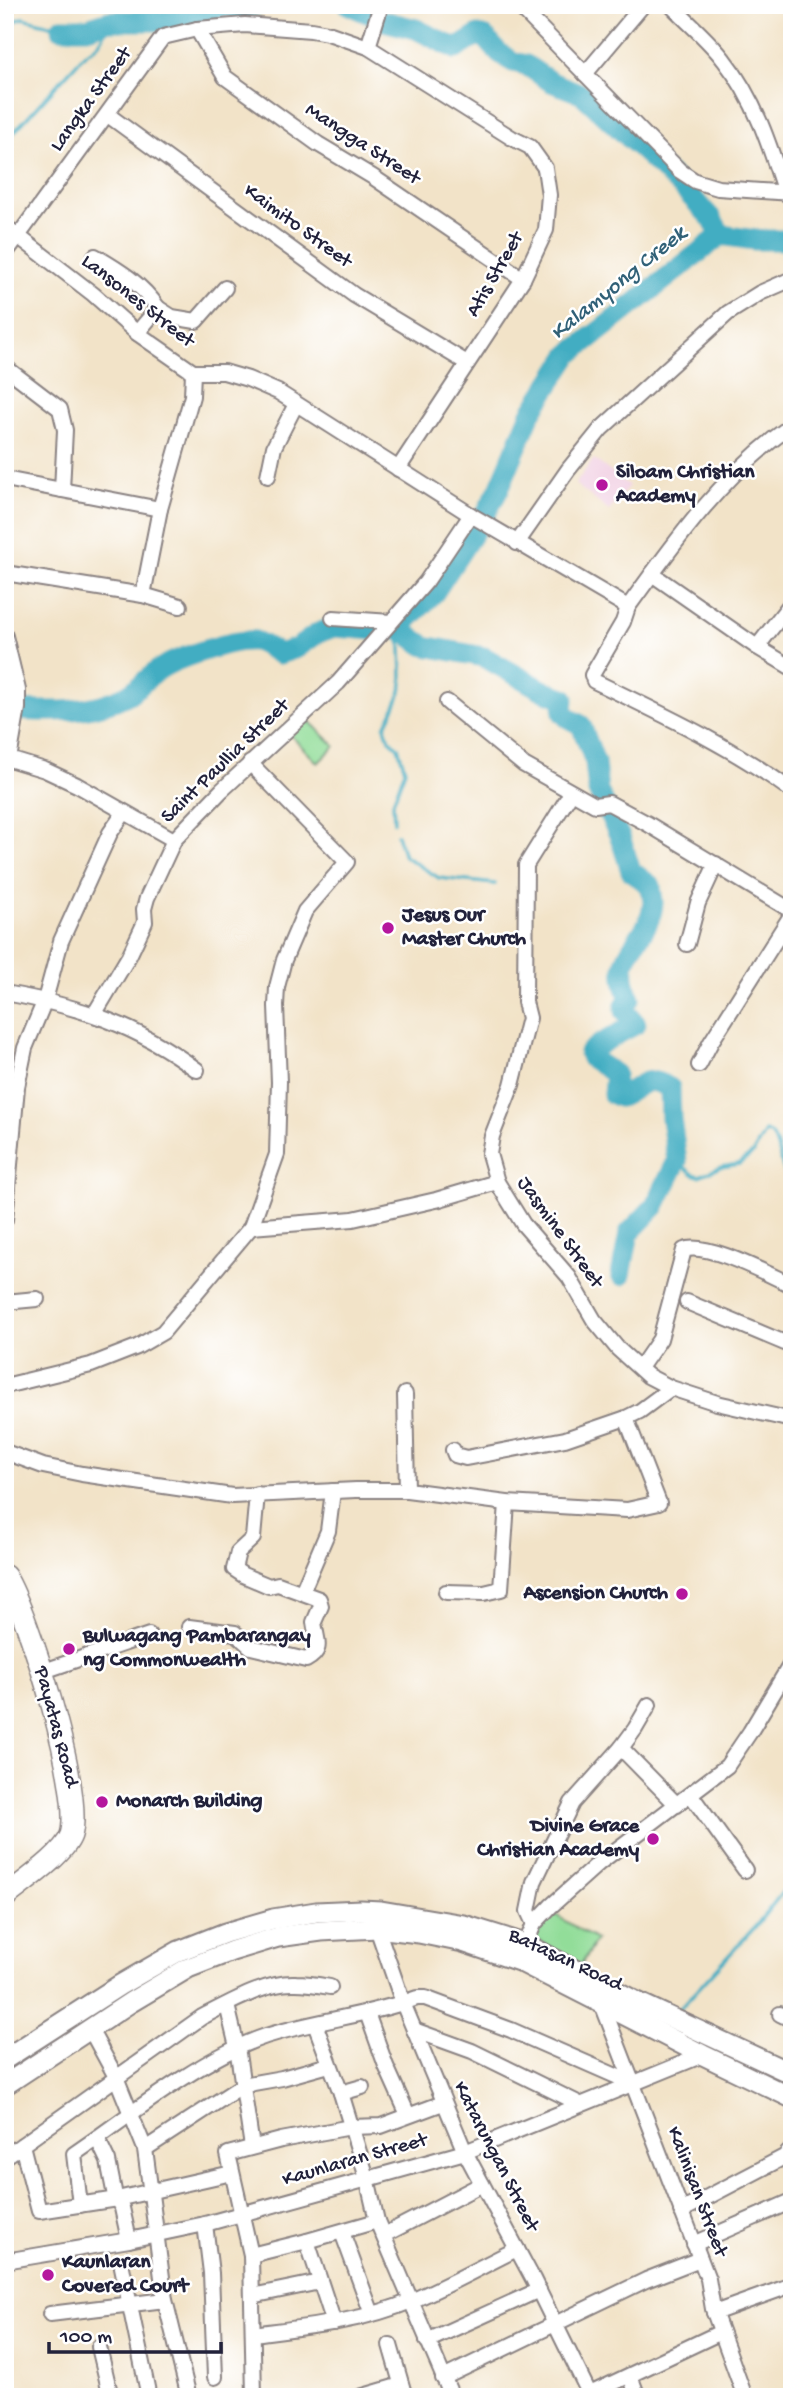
<svg xmlns="http://www.w3.org/2000/svg" width="797" height="2402" font-family="'Gochi Hand',sans-serif">
<rect width="100%" height="100%" fill="#fff"/>
<filter id="ink" filterUnits="userSpaceOnUse"><feTurbulence type="fractalNoise" baseFrequency=".0143" numOctaves="2"/><feDisplacementMap in="SourceGraphic" scale="14" xChannelSelector="R" yChannelSelector="G"/><feConvolveMatrix kernelMatrix="1 2 1 2 8 2 1 2 1" color-interpolation-filters="sRGB"/></filter>
<filter id="wash" filterUnits="userSpaceOnUse"><feTurbulence type="fractalNoise" baseFrequency=".00686" numOctaves="4" result="noise"/><feDisplacementMap in="SourceGraphic" scale="28" xChannelSelector="R" yChannelSelector="G"/><feGaussianBlur stdDeviation="1.57" result="paint"/><feColorMatrix in="noise" values="0 0 0 0 0 0 0 0 0 0 0 0 0 0 0 0 0 1.4 0 .05"/><feComposite in="paint" operator="in"/></filter>
<g filter="url(#wash)">
<rect width="100%" height="100%" fill="#f2e3c8"/>
<polygon fill="#f1d0e3" points="594,459 629,486 609,511 575,484"/>
<g fill="#92dd99" stroke="#5a806a" stroke-width="2">
<polygon points="305,717 335,746 318,763 289,734"/>
<polygon points="551,1912 596,1940 580,1966 535,1938"/>
</g>
<g fill="none" stroke-linecap="round" stroke-linejoin="round">
<g stroke="#43adc2" stroke-width="3.5">
<polyline points="5,25 23,18 61,28"/>
<path d="M5,142L86,53C100,47 105,35 109,21"/>
<path d="M394,822L393,802L405,770L398,747L389,739L385,727C390,716 398,703 401,691C403,685 401,636 399,629"/>
<polyline points="397,835 404,856 439,878 495,884"/>
<path d="M677,1161L693,1174L699,1176L721,1167L739,1164L753,1153L765,1132L772,1135C781,1151 780,1170 792,1184"/>
<polyline points="675,2014 755,1927 792,1880"/>
</g>
<g stroke="#43adc2" stroke-width="21">
<polyline points="349,5 367,13"/>
<polyline points="384,21 416,29 456,49 478,35 484,36 498,52 513,62 526,65 551,82 582,94 683,188 712,219 721,235"/>
<polyline points="61,28 87,28 109,21 173,21 187,18 224,6 241,8 256,5"/>
<polyline points="485,515 499,489 531,413 569,355 721,235 755,240 792,240"/>
<path d="M399,629L425,646L484,657L544,691L564,698L563,713L568,718L581,725L595,762L598,791L620,837L631,871L651,886C651,891 653,898 653,903C650,943 608,950 630,998L625,1005V1011L636,1024C626,1030 594,1046 589,1053L591,1058L615,1074L613,1094L620,1097C642,1087 644,1073 670,1088L671,1118L677,1161L655,1206L629,1233L621,1275"/>
<path d="M5,705L10,710C50,712 91,714 127,695C138,689 147,678 157,671C173,659 235,638 255,641C262,643 272,650 279,654L297,648L318,633L334,627L376,630L399,629L434,593L475,530"/>
</g>
</g>
</g>
<g filter="url(#ink)">
<g fill="none" stroke-linecap="round" stroke-linejoin="round">
<defs>
<g id="minor">
<polyline points="518,5 680,171 695,181 718,188 792,193"/>
<path d="M671,5C688,23 709,40 724,60C755,99 770,146 785,193"/>
<polyline points="197,29 225,77 318,144 373,177 523,279"/>
<polyline points="368,47 381,5"/>
<polyline points="585,74 643,5"/>
<polyline points="108,115 354,295 467,363"/>
<polyline points="5,226 93,294 137,333 193,372 224,372 248,379 278,392 471,515 628,607"/>
<polyline points="5,254 163,37 197,29 245,25 311,30 328,33 368,47 512,138 530,147 545,168 549,195 546,230 523,279 398,469"/>
<path d="M95,256C119,270 142,284 158,308L137,333"/>
<polyline points="158,308 172,317 196,321 225,288"/>
<polyline points="5,367 60,409 65,430 62,490"/>
<path d="M792,425C724,473 676,540 628,607L623,622L592,675L594,681C662,714 731,746 792,791"/>
<polyline points="268,476 274,447 296,404"/>
<polyline points="5,479 160,509"/>
<polyline points="517,543 568,470 601,429 728,313 760,293 792,279"/>
<polyline points="5,573 143,595 180,606"/>
<polyline points="652,574 757,647 792,668"/>
<polyline points="143,595 160,509 192,396 193,372"/>
<polyline points="333,618 391,622"/>
<polyline points="5,636 18,690 18,708 9,759 45,770 77,785 174,840"/>
<polyline points="757,647 792,602"/>
<polyline points="447,702 524,765 595,805 609,803 648,824 792,911"/>
<polyline points="571,793 526,865 525,1002 529,1018 512,1085 492,1136 489,1154 497,1182 523,1224 569,1277 594,1320 618,1349 648,1376 671,1388 717,1403 792,1420"/>
<polyline points="687,944 698,903 716,864"/>
<path d="M5,993C79,1006 137,1025 197,1070"/>
<polyline points="95,1013 129,956 145,922 144,909 147,898 174,840 222,790 338,683 426,582 471,515"/>
<polyline points="699,1065 711,1042 792,914"/>
<polyline points="5,1220 17,1087 25,1048 45,1000 61,941 110,833 124,813"/>
<polyline points="251,1227 353,1219 436,1200 497,1182"/>
<polyline points="5,1302 37,1299"/>
<polyline points="687,1302 792,1346"/>
<path d="M640,1368L660,1339L684,1250C706,1241 769,1275 792,1285"/>
<polyline points="5,1386 91,1365 137,1347 163,1332 251,1227 277,1154 279,1082 276,1006 277,987 284,960 305,911 347,862 250,763"/>
<polyline points="405,1394 407,1490"/>
<polyline points="453,1450 455,1455 466,1458 565,1439 626,1418 640,1411 671,1388"/>
<polyline points="5,1452 43,1466 82,1474 232,1496 356,1490 407,1490 507,1503 627,1510 659,1503 626,1418"/>
<polyline points="302,1592 328,1531 333,1491"/>
<polyline points="446,1592 484,1593 501,1589 507,1503"/>
<path d="M189,1627L235,1633L251,1647L306,1660C325,1650 316,1639 314,1622L321,1606L319,1599L278,1584L269,1586L243,1575L234,1569L238,1552L253,1538L257,1494"/>
<polyline points="41,1672 149,1635"/>
<polyline points="621,1748 677,1805"/>
<polyline points="691,1795 745,1870"/>
<polyline points="534,1924 528,1911 534,1882 572,1803 621,1748 635,1729 649,1705"/>
<polyline points="377,1928 403,2003 465,2152 533,2279 591,2397"/>
<polyline points="522,1953 534,1924 551,1906 599,1863 727,1766 750,1732 792,1662"/>
<polyline points="602,2004 708,2279 713,2309 745,2397"/>
<polyline points="227,2005 237,2047 252,2147"/>
<polyline points="367,2013 386,2066 408,2115"/>
<polyline points="780,2014 792,2020"/>
<polyline points="315,2024 341,2093 367,2178 377,2221 452,2397"/>
<polyline points="90,2029 116,2077 145,2149 165,2300 189,2397"/>
<polyline points="414,2030 472,2051 580,2104"/>
<polyline points="341,2093 362,2087"/>
<path d="M97,2138C145,2103 211,2054 266,2036C316,2020 368,2016 417,1998H425L511,2030L632,2083"/>
<polyline points="22,2145 39,2211 117,2199 232,2173"/>
<polyline points="145,2149 243,2085 282,2078 329,2065"/>
<path d="M5,2157L202,2017C228,2004 266,1981 296,1983C307,1983 319,1985 330,1987"/>
<polyline points="80,2205 74,2154 97,2138 108,2161 115,2196 122,2208 129,2240"/>
<polyline points="681,2211 784,2157 792,2149"/>
<polyline points="205,2224 211,2273 215,2377"/>
<polyline points="342,2232 372,2314"/>
<polyline points="384,2235 482,2184"/>
<polyline points="307,2241 334,2323"/>
<polyline points="694,2244 792,2201"/>
<polyline points="251,2255 307,2241 377,2221"/>
<polyline points="5,2261 129,2240 205,2224 465,2152 703,2055"/>
<polyline points="122,2267 149,2397"/>
<polyline points="252,2296 320,2282"/>
<polyline points="714,2313 792,2285"/>
<polyline points="50,2314 165,2300"/>
<path d="M253,2334C306,2327 361,2322 411,2301C447,2286 482,2266 517,2249"/>
<polyline points="427,2341 539,2290"/>
<polyline points="390,2345 405,2397"/>
<polyline points="99,2347 111,2397"/>
<polyline points="630,2376 638,2397"/>
<polyline points="443,2378 646,2280 700,2259"/>
<polyline points="590,2394 721,2332"/>
<polyline points="254,2397 251,2255 228,2154 281,2140 351,2127 381,2126 443,2103"/>
<polyline points="360,2397 401,2385"/>
</g>
<g id="secondary">
<polyline points="5,2059 120,1985 179,1951 225,1933 273,1919 316,1912 361,1910 381,1911 464,1925 525,1944 633,2000 792,2074"/>
<polyline points="5,2085 131,2002 188,1968 232,1951 278,1937 321,1931 377,1928 419,1933 463,1942 519,1961 703,2055 792,2098"/>
</g>
<path id="primary" d="M5,1576C29,1615 84,1793 71,1835C64,1855 22,1883 5,1897"/>
</defs>
<use href="#minor" stroke="#8a8282" stroke-width="18"/>
<use href="#secondary" stroke="#8a8282" stroke-width="23"/>
<use href="#primary" stroke="#8a8282" stroke-width="24"/>
<use href="#minor" stroke="#fff" stroke-width="14"/>
<use href="#secondary" stroke="#fff" stroke-width="19"/>
<use href="#primary" stroke="#fff" stroke-width="21"/>
</g>
</g>
<g fill="#b5179e" stroke="#fff" stroke-width="2.5">
<circle cx="602" cy="485" r="7"/>
<circle cx="388" cy="928" r="7"/>
<circle cx="682" cy="1594" r="7"/>
<circle cx="69" cy="1649" r="7"/>
<circle cx="102" cy="1802" r="7"/>
<circle cx="653" cy="1839" r="7"/>
<circle cx="48" cy="2275" r="7"/>
</g>
<g text-anchor="middle" dominant-baseline="central" stroke-width="5" stroke-linejoin="round" paint-order="stroke">
<g font-size="21" fill="#22223b" stroke="#fff">
<text transform="translate(92 100) rotate(-54)">Langka Street</text>
<text transform="translate(362 145) rotate(33)">Mangga Street</text>
<text transform="translate(297 227) rotate(36)">Kaimito Street</text>
<text transform="translate(496 275) rotate(-60)">Atis Street</text>
<text transform="translate(137 302) rotate(38)">Lansones Street</text>
<text transform="translate(226 762) rotate(-44)">Saint Paullia Street</text>
<text transform="translate(559 1233) rotate(54)">Jasmine Street</text>
<text transform="translate(55 1727) rotate(75)">Payatas Road</text>
<text transform="translate(565 1961) rotate(25)">Batasan Road</text>
<text transform="translate(495 2157) rotate(63)">Katarungan Street</text>
<text transform="translate(355 2161) rotate(-16)">Kaunlaran Street</text>
<text transform="translate(696 2192) rotate(69)">Kalinisan Street</text>
</g>
<g font-size="21" font-weight="bold" fill="#22223b" stroke="#fff" text-anchor="start">
<text x="616" y="473">Siloam Christian<tspan x="616" dy="24">Academy</tspan></text>
<text x="402" y="916">Jesus Our<tspan x="402" dy="24">Master Church</tspan></text>
<text x="668" y="1594" text-anchor="end">Ascension Church</text>
<text x="83" y="1637">Bulwagang Pambarangay<tspan x="83" dy="24">ng Commonwealth</tspan></text>
<text x="116" y="1802">Monarch Building</text>
<text x="639" y="1827" text-anchor="end">Divine Grace<tspan x="639" dy="24">Christian Academy</tspan></text>
<text x="62" y="2263">Kaunlaran<tspan x="62" dy="24">Covered Court</tspan></text>
</g>
<g font-size="23" font-style="italic" fill="#316178" stroke="#fff">
<text transform="translate(619 284) rotate(-39)">Kalamyong Creek</text>
</g>
</g>
<rect width="797" height="2402" fill="none" stroke="#fff" stroke-width="28"/>
<path d="M49 2342v10h172v-10" fill="none" stroke="#22223b" stroke-width="3.5"/>
<text x="60" y="2342" font-size="21" fill="#22223b" stroke="#ffffff" stroke-width="5" paint-order="stroke">100 m</text>
</svg>
